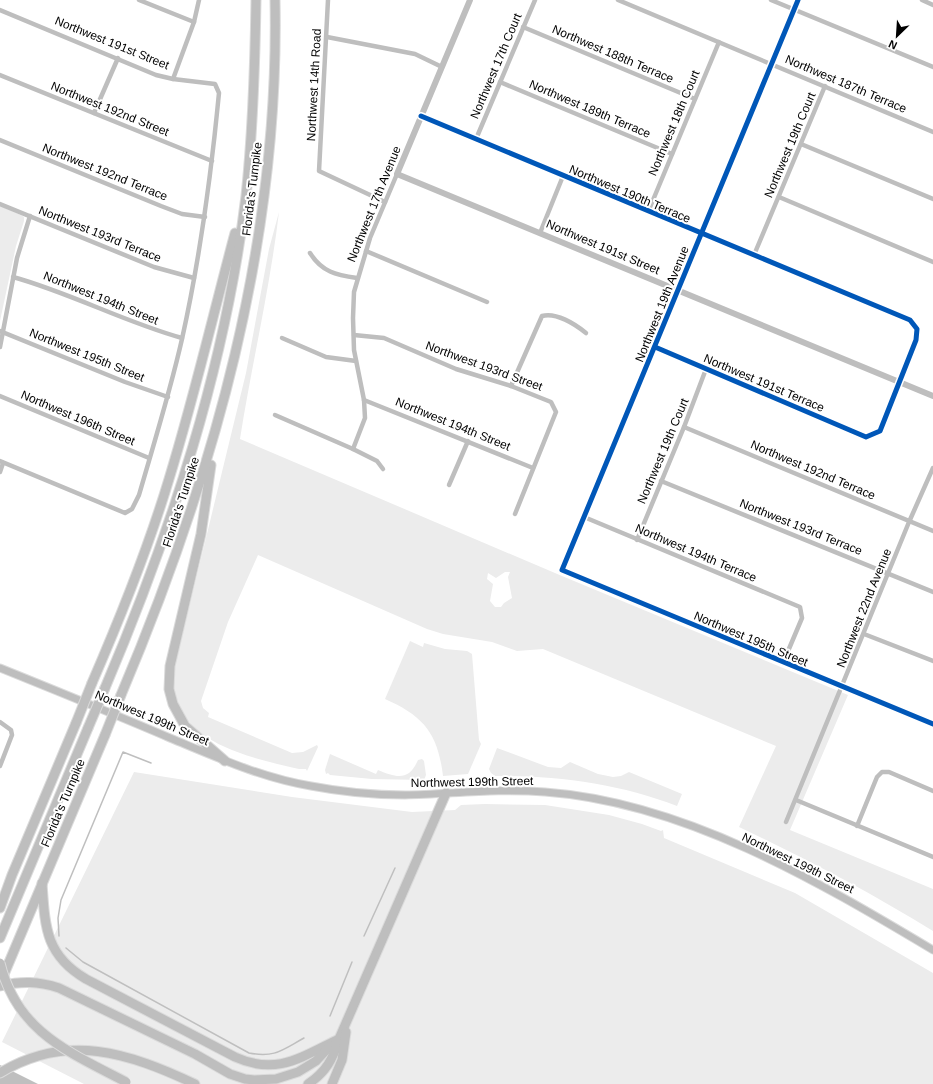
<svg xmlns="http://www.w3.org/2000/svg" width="933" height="1084" font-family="Arial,sans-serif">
<rect width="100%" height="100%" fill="#fff"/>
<g fill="#ececec" fill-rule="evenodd">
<polygon points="0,206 21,215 24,217 24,221 16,246 0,321"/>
<path d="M279,212C270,288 252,363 240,439L562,576L848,695L790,830L933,889V931C870,892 805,858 739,827L776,746L543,649L517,651L492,642L443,634L427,629L258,555L228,622L201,701L203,708L209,713L208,717L292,753L303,752L317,745L318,747L307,771L306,769H299C264,761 213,750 189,722L187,723L173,691V674L246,373L269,249ZM505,572H510L508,577L512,598L504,603L501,607H495L490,601L493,584L487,579L488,573L496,578Z"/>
<path d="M410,641L423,647L424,643L445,649L467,651L472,654L479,740L481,744L468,774L443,776C438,734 424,716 385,699Z"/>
<path d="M497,748L548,767L561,768L570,762L598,774L613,777L621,776L629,772L682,794L677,806C621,784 556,775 495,776L491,773L489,769Z"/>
<path d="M330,754L376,774L378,770C397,778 409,781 418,760L422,759L424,761L426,775L424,780L372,779L330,775L328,773L326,774L325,770Z"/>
<polygon points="134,772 292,797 412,812 455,810 461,805 485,804 545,805 609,815 642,824 661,831 663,830 664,838 795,893 933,973 933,1084 84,1084 2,1042"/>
</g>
<polygon fill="#bfbfbf" points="0,1065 38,1084 0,1084"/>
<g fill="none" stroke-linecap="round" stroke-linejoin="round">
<g stroke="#bfbfbf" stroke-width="1.5">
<polyline points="59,936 58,918 61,900 123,752 151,763"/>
<polyline points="364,936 395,868"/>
<path d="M66,948L83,962L249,1053C275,1058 282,1050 304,1038"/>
<polyline points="330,1016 352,962"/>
</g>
<defs>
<path id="primary" d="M0,668C57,691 114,714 170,738C216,757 262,778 311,786C342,792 374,795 405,795C452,794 498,788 545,792C683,802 816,880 933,950"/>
<g id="motorway">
<polyline points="211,465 201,534 170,666 169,689 173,704 185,726 225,761"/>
<path d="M92,683C121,616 148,549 169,479C194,398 213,315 235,233"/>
<path d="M105,688C172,530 225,367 246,196C253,131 255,65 256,0"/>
<path d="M121,695C214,475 280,241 275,0"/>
<path d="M42,883C45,926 45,955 86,979L235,1057C277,1076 301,1057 339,1039"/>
<polyline points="0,908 12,875 76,723"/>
<polyline points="0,938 88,728"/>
<polyline points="2,979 105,735"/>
<path d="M0,986C21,981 38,981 59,988L195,1054L230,1074L245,1079L254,1080L276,1079L298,1072L316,1061L330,1046"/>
<path d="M0,1073C67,1032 129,1053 195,1084"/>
<path d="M308,1084C326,1072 333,1059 339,1039L446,793"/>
<polyline points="332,1084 342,1060 346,1032"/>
</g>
</defs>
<use href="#primary" stroke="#dbdbdb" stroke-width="9"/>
<use href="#motorway" stroke="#dbdbdb" stroke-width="11"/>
<g stroke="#bebebe" stroke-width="4.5">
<polyline points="139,0 194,22"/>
<polyline points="328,0 319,171 385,202"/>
<polyline points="618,0 933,132"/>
<polyline points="771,0 933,67"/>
<polyline points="798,0 562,570 933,724"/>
<polyline points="922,0 933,5"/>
<path d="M0,10L156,75L173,79L215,84L219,93C211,176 200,258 182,339C170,392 154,443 139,495L132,509L125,513L0,461"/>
<polyline points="523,27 695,99"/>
<polyline points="327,37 415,54 442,67"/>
<polyline points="0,75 212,161"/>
<polyline points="173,79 194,22 199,0"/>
<polyline points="500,82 672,154"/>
<polyline points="94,113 118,58"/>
<polyline points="421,116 910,320 917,329 916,340 880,431 866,437 655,347"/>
<polyline points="476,139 535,0"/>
<polyline points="0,140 161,206 182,214 205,217"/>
<polyline points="801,144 933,199"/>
<polyline points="779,197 933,262"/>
<polyline points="0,204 154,267 194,278"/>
<polyline points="648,212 719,42"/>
<polyline points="540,233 563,176"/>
<polyline points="366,251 487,302"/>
<path d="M310,253C322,272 336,275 357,278"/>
<polyline points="754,255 825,86"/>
<path d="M13,277C71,293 124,322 182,338"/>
<polyline points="0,331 125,382 168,397"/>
<polyline points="354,335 384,338 456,369 511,386 551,402 556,412 515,514"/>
<polyline points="282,338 326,357 356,361"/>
<polyline points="0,347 17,258 30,216"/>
<path d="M511,386L542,316C556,312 575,324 586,333"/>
<polyline points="0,396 149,458"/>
<polyline points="364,400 533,468"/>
<polyline points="275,415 353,449 377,461 383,469"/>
<polyline points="684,427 933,531"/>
<polyline points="353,449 365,418 364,400 354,350 353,318 354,292 370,238 397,174"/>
<polyline points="0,472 3,463"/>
<polyline points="661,481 933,592"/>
<polyline points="449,485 468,441"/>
<polyline points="584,517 800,607 802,618 783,663"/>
<polyline points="637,540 684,427 706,369"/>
<polyline points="864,634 933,661"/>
<polyline points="0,722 11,730 12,735 0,766"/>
<polyline points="796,800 933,857"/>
<polyline points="786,822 909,522 933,468"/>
<polyline points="857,826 877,777 882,772 889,772 933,791"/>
</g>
<polyline stroke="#bebebe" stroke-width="6" points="470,0 397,174 933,396"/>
<use href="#primary" stroke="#bebebe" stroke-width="7"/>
<use href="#motorway" stroke="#bebebe" stroke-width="9"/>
<defs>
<g id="motorway-bridge">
<polyline points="76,723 92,683"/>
<polyline points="88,728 105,688"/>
<polyline points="105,735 121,695"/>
<path d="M0,963C17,1032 69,1052 126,1082"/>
</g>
</defs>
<use href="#motorway-bridge" stroke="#dbdbdb" stroke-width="11" stroke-linecap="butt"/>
<use href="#motorway-bridge" stroke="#bebebe" stroke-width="9"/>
<defs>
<g id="cycleway">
<polyline points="798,0 562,570 933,724"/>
<polyline points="421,116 910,320 917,329 916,340 880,431 866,437 655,347"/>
</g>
</defs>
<use href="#cycleway" stroke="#fff" stroke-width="8"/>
<use href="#cycleway" stroke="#0057b8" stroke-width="5"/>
</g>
<g text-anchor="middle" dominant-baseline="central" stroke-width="4" stroke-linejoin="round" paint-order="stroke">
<g font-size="12" fill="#000" stroke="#fff">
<text transform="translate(112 43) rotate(22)">Northwest 191st Street</text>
<text transform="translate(613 54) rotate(23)">Northwest 188th Terrace</text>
<text transform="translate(496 66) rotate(-67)">Northwest 17th Court</text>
<text transform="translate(846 84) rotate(23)">Northwest 187th Terrace</text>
<text transform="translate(314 85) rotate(-87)">Northwest 14th Road</text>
<text transform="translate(110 109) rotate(22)">Northwest 192nd Street</text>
<text transform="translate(590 109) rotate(23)">Northwest 189th Terrace</text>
<text transform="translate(674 123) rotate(-67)">Northwest 18th Court</text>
<text transform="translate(790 145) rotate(-67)">Northwest 19th Court</text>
<text transform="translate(105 172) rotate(22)">Northwest 192nd Terrace</text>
<text transform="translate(252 189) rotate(-83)">Florida's Turnpike</text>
<text transform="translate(630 194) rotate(23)">Northwest 190th Terrace</text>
<text transform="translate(374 204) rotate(-68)">Northwest 17th Avenue</text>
<text transform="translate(100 234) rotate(22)">Northwest 193rd Terrace</text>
<text transform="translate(603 247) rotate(23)">Northwest 191st Street</text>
<text transform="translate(101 298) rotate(22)">Northwest 194th Street</text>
<text transform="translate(662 304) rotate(-68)">Northwest 19th Avenue</text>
<text transform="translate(87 355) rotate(22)">Northwest 195th Street</text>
<text transform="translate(484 366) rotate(20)">Northwest 193rd Street</text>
<text transform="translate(764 383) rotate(23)">Northwest 191st Terrace</text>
<text transform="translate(78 418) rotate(23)">Northwest 196th Street</text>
<text transform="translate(453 424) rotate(22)">Northwest 194th Street</text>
<text transform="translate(663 451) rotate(-67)">Northwest 19th Court</text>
<text transform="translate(813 470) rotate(23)">Northwest 192nd Terrace</text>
<text transform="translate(181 502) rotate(-72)">Florida's Turnpike</text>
<text transform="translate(801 527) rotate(22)">Northwest 193rd Terrace</text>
<text transform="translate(696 553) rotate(23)">Northwest 194th Terrace</text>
<text transform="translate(864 608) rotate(-68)">Northwest 22nd Avenue</text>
<text transform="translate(751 639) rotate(23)">Northwest 195th Street</text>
<text transform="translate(152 718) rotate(23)">Northwest 199th Street</text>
<text transform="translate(472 782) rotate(-1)">Northwest 199th Street</text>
<text transform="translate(63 803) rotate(-67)">Florida's Turnpike</text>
<text transform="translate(798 863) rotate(26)">Northwest 199th Street</text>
</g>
</g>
<g transform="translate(897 36) rotate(205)" stroke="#ffffff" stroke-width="3" paint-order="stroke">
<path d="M0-3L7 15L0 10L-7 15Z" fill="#000000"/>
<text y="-6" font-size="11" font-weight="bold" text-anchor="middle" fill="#000000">N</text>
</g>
</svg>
